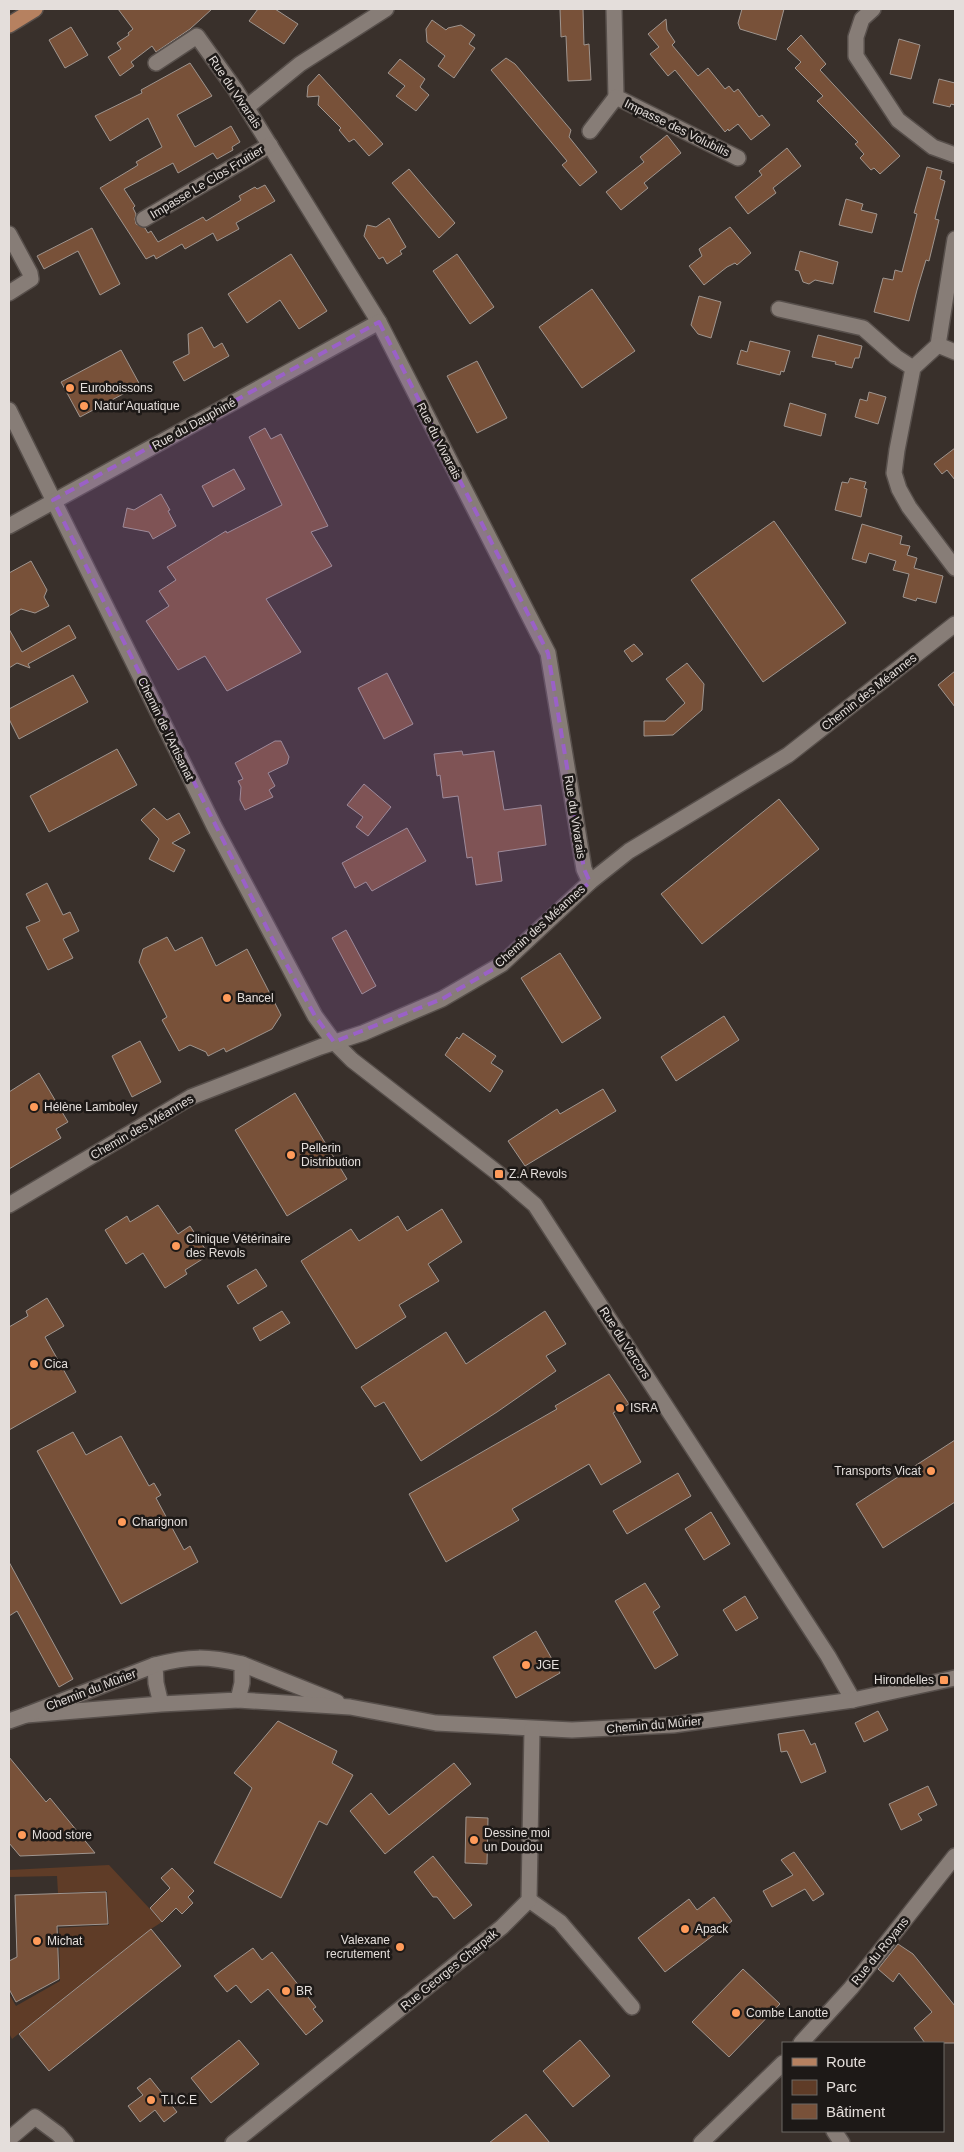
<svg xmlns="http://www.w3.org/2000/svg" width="964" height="2152" font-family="Arial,sans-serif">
<rect width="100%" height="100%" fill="#39302b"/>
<polygon fill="#5f3c27" points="109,1865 162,1922 151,1929 12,2039 9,2033 9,1994 16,2006 60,1981 59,1928 109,1925 107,1891 58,1893 57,1876 9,1877 9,1870"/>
<g fill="#785139" stroke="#9f958f">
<polygon points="118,9 212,9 190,29 156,52 152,46 131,62 134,66 120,76 108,57 121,49 117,43 129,35 128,33 133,29"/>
<polygon points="258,9 275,9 298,24 284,44 249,21"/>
<polygon points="560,9 583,9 584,45 589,44 591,80 568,81 566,36 561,37"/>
<polygon points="742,9 784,9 776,40 740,29 738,23"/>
<polygon points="666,19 667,30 675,42 672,45 698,76 708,68 725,89 729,86 734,92 738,89 759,117 762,115 770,125 751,140 738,124 729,131 728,129 725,132 675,70 668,76 650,54 659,47 648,34"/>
<polygon points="432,20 446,30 448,28 461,25 475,35 469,44 475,48 454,78 438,66 445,56 427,42 426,29"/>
<polygon points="71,27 88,55 65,68 49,40"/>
<polygon points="801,35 826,64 820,70 900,156 880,174 874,168 871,170 860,158 864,154 855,144 858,142 817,101 823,96 795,68 801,62 787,49"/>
<polygon points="899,39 920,45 911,79 890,74"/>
<polygon points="506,58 515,64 571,130 569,137 597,172 580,186 562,165 567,161 491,70"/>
<polygon points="400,59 425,79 420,87 429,95 416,111 396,96 405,86 388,73"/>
<polygon points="190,63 212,96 177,115 195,147 231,126 240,142 232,147 233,150 217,159 213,153 178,173 173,163 124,189 135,206 133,208 136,214 135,219 136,224 145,228 148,233 151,231 158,242 203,217 206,221 241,200 239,196 255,187 257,189 265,185 275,201 236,223 239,229 217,241 213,233 185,249 182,244 156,259 154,255 146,259 100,188 135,167 138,165 136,162 162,147 148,118 110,141 95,116 142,93 141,90"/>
<polygon points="319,74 383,144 369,156 354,139 349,142 339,130 341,128 318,105 319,96 307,97 308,86"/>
<polygon points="939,79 955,83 955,105 951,104 950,107 933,103"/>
<polygon points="667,135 681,153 644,183 648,188 621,210 606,192 644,162 640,157"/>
<polygon points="787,148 801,166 773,188 776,193 748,214 735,197 762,175 759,171"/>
<polygon points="927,167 942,171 940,179 945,181 935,219 939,220 929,261 926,260 917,290 909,321 874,312 883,278 893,280 895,270 902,272 917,214 914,213"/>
<polygon points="409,169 455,223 439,238 392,183"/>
<polygon points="846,199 863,204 861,210 877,214 872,233 839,225"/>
<polygon points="389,218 406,247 400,251 402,254 387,264 383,257 379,259 364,236 367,225 376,227"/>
<polygon points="730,227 751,253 737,265 735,263 727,267 704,285 689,266 702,256 699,249"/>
<polygon points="92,228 120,284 100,295 78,251 44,269 37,256"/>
<polygon points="800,251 838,262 833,284 815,280 809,284 803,282 799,271 795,270"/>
<polygon points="291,254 327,311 299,329 280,300 247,323 228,294"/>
<polygon points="457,254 494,307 470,324 433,271"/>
<polygon points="592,289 635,351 582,388 539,327"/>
<polygon points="699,296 721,302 711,338 698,334 691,325"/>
<polygon points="202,327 214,348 222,343 229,356 184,381 173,362 189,354 188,334"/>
<polygon points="818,335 862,346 859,358 855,358 852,368 835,364 836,362 812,357"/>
<polygon points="750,341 790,351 784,372 781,371 780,375 737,364 741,350 747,352"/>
<polygon points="121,350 140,385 80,417 61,382"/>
<polygon points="477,361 507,418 477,433 447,376"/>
<polygon points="869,392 886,397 878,424 855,417 860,399 867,401"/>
<polygon points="790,403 826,414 821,436 784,426"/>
<polygon points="265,428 271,439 281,434 328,526 311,532 332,566 266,599 301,652 227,691 205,656 178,670 146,621 169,606 159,591 176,580 167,567 226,531 227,533 282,505 249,437"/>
<polygon points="955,448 955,480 947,470 942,474 934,464"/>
<polygon points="234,469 245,489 213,507 202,486"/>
<polygon points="850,478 866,482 864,488 867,489 861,517 835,510 842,482 848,483"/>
<polygon points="161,494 170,510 168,511 176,526 153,539 149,532 123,527 127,508 134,510"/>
<polygon points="774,521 846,623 763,682 691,580"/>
<polygon points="862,524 902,536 900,544 910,546 907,555 917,558 914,568 943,576 936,603 917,598 916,601 903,597 909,574 893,570 896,561 869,553 866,563 852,559"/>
<polygon points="31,561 47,590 44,597 49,606 35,613 21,609 9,616 9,573"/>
<polygon points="69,625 76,638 28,664 30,668 17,663 9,668 9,629 22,652"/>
<polygon points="634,644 643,654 632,662 624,651"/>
<polygon points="687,663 704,684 702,710 673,735 644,736 644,721 665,721 685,703 666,679"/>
<polygon points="955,671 955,707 938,685"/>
<polygon points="387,673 413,724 384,739 358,688"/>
<polygon points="73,675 88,702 19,739 9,719 9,709"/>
<polygon points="275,741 281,741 289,757 287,764 268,773 275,786 269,790 273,797 245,810 240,800 241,787 238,781 243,779 235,763"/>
<polygon points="117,749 137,785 49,832 30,796"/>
<polygon points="462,751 463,755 494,751 504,810 541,805 546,845 498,852 502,881 476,885 472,857 467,858 458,796 443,798 440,775 437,776 434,754"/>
<polygon points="364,784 391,807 368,836 356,827 363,817 347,805"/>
<polygon points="779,799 819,849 702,944 661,894"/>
<polygon points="154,808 167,820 179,813 190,833 172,843 185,850 174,872 149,859 159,839 141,820"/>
<polygon points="407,828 426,861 372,891 366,882 355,888 342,863"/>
<polygon points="47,883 63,915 70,912 79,931 63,939 73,958 48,970 26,927 40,921 26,894"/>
<polygon points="346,930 376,986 362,994 332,938"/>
<polygon points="167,937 175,951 202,937 216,966 247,949 281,1015 272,1029 226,1052 224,1048 208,1056 206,1052 190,1045 179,1051 162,1020 167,1017 139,962 143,949"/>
<polygon points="560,953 601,1018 562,1043 521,978"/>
<polygon points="724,1016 739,1040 676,1081 661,1057"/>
<polygon points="463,1033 496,1056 491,1063 503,1071 490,1092 445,1055 457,1037 459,1039"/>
<polygon points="140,1041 161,1082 132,1097 112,1056"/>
<polygon points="39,1073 68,1122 56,1129 61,1138 9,1169 9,1092"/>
<polygon points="603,1089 616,1111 525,1166 508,1141 557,1109 560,1114"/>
<polygon points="295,1093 347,1179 287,1216 235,1130"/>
<polygon points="158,1205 178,1234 190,1226 209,1255 185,1270 187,1274 165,1288 143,1253 126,1264 105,1230 127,1216 130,1222"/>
<polygon points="442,1209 462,1242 428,1264 439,1281 399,1305 406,1317 356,1349 301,1261 351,1229 359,1241 398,1216 407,1231"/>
<polygon points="256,1269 267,1286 238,1304 227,1286"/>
<polygon points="47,1298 64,1326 45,1337 76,1392 9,1430 9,1327 28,1316 26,1311"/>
<polygon points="282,1311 290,1323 260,1341 253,1328"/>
<polygon points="545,1311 566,1344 546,1356 556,1371 497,1412 421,1461 384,1402 375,1407 361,1387 446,1332 466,1364"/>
<polygon points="609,1374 629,1404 613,1413 641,1462 601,1485 589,1464 512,1509 519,1520 446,1562 409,1494 557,1409 555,1406"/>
<polygon points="73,1432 86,1455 121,1436 149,1486 154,1483 161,1495 156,1498 184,1550 190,1546 198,1562 121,1604 37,1451"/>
<polygon points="955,1440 955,1502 883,1548 856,1504"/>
<polygon points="678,1473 691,1496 627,1534 613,1511"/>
<polygon points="711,1512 730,1544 704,1560 685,1529"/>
<polygon points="9,1562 73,1679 59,1687 17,1611 9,1616"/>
<polygon points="645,1583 660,1607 653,1612 678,1655 655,1669 615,1601"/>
<polygon points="745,1596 758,1618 736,1631 723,1610"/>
<polygon points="536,1631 560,1673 516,1698 493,1657"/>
<polygon points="878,1711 888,1730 864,1742 855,1723"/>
<polygon points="278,1721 337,1751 332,1763 353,1775 327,1825 319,1821 281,1898 214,1863 252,1788 234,1773"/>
<polygon points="804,1730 811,1745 815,1743 826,1772 801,1783 787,1751 781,1752 778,1734"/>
<polygon points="9,1757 46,1802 50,1798 95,1853 20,1856 9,1843"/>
<polygon points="454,1763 471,1784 385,1854 350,1811 371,1793 389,1815"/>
<polygon points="928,1786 937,1805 918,1814 922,1820 901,1830 889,1804"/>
<polygon points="466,1817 488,1818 487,1864 465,1863"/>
<polygon points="794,1852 824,1894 813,1901 805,1889 772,1907 763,1891 793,1875 781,1860"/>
<polygon points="433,1856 472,1905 454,1919 437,1897 433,1897 414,1872"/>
<polygon points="172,1868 194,1891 188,1897 193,1903 182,1914 176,1908 162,1922 150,1908 170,1888 161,1878"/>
<polygon points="106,1892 108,1924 57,1926 59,1979 16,2002 9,1989 9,1961 17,1957 15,1895"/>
<polygon points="714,1897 732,1921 665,1972 638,1938 689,1899 697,1910"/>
<polygon points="151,1929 181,1966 49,2071 19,2034"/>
<polygon points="898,1944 913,1954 955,2006 955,2043 925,2043 914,2028 932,2012 899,1973 893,1982 878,1969"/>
<polygon points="253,1948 262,1960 272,1952 316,2007 313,2009 323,2021 306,2035 268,1989 251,2003 236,1985 227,1992 214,1976"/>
<polygon points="743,1969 780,2004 729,2057 692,2022"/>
<polygon points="239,2040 259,2064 211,2103 191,2078"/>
<polygon points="580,2040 610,2076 573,2107 543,2071"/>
<polygon points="150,2078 177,2112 164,2122 155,2110 140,2122 128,2106 143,2095 137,2088"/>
<polygon points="526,2114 550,2143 489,2143 513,2124"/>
</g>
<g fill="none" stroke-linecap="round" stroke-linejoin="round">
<defs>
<g id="minor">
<polyline points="614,9 616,97 738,158"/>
<polyline points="873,9 862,19 856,37 856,56 898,120 933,147 955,155"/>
<polyline points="156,63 197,36 235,89 379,322 548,653 584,869 590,882"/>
<polyline points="247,107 300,64 386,9"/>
<polyline points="590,131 616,97"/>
<polyline points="144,219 270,145"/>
<polyline points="9,234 30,273 31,279 9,293"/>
<polyline points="955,239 938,345 913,368 897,450 894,473 899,489 909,507 955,568"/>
<polyline points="779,309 863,328 896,357 913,368"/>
<polyline points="938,345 955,352"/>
<polyline points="9,410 214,826 315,1016 334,1042 352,1060 499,1174 535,1205 828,1656 853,1700"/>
<polyline points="9,526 379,322"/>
<polyline points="9,1205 191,1097 320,1047 363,1033 442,999 502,964 590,882 629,851 788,755 955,624"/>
<polyline points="242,1664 337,1702"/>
<polyline points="238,1700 350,1707 436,1723 572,1730 673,1725 853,1700 955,1678"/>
<path d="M26,1715L161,1704L238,1700L242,1683V1664C208,1656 189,1656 155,1665L156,1683L161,1704"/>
<polyline points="9,1721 26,1715 155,1665"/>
<polyline points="529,1900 560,1922 632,2007"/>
<polyline points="801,2043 851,1988 955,1856"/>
<polyline points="834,2131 842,2143"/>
<polyline points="9,2139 35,2117 58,2134 66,2143"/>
<polyline points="233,2143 502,1927 529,1900 532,1729"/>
<polyline points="701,2143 783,2063"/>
</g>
<polyline id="major" points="9,25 35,9"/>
</defs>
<use href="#minor" stroke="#574f4b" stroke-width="18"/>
<use href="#major" stroke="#574f4b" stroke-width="18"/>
<use href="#minor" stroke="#877d77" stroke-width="15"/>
<use href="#major" stroke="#b68160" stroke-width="15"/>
</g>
<path fill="#9a61c7" fill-opacity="0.2" stroke="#9a61c7" stroke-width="4" stroke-dasharray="10 6" stroke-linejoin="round" d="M379,322L548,653L584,869L590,882L502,964L442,999L334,1042L315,1016L273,940L53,500Z"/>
<g fill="#ff9b5a" stroke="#1d1917" stroke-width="2">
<circle cx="70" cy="388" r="5"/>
<circle cx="84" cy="406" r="5"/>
<circle cx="227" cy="998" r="5"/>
<circle cx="34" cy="1107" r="5"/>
<circle cx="291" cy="1155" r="5"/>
<rect x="494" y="1169" width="10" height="10" rx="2.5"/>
<circle cx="176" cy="1246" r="5"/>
<circle cx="34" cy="1364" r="5"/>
<circle cx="620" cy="1408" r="5"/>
<circle cx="931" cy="1471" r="5"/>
<circle cx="122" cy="1522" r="5"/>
<circle cx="526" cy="1665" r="5"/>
<rect x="939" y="1675" width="10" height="10" rx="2.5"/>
<circle cx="22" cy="1835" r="5"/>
<circle cx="474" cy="1840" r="5"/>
<circle cx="685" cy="1929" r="5"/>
<circle cx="37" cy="1941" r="5"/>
<circle cx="400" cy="1947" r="5"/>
<circle cx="286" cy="1991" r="5"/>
<circle cx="736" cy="2013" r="5"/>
<circle cx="151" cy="2100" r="5"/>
</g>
<g text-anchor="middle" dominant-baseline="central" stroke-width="5" stroke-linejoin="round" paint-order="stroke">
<g font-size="12" fill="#e4dedb" stroke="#1d1917">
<text transform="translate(235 92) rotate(56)">Rue du Vivarais</text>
<text transform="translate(677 128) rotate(26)">Impasse des Volubilis</text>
<text transform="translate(207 182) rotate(-31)">Impasse Le Clos Fruitier</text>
<text transform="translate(194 424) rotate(-29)">Rue du Dauphiné</text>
<text transform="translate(439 441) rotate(63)">Rue du Vivarais</text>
<text transform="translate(869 692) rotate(-38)">Chemin des Méannes</text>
<text transform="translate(166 729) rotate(64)">Chemin de l'Artisanat</text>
<text transform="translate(575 817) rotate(81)">Rue du Vivarais</text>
<text transform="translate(540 926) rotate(-42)">Chemin des Méannes</text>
<text transform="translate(142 1127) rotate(-30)">Chemin des Méannes</text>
<text transform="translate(625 1343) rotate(57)">Rue du Vercors</text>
<text transform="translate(91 1690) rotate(-21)">Chemin du Mûrier</text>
<text transform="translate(654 1725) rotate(-5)">Chemin du Mûrier</text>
<text transform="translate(880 1951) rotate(-51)">Rue du Royans</text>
<text transform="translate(449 1970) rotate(-39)">Rue Georges Charpak</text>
</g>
<g font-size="12" fill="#e4dedb" stroke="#1d1917" text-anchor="start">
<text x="80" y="388">Euroboissons</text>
<text x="94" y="406">Natur'Aquatique</text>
<text x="237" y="998">Bancel</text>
<text x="44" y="1107">Hélène Lamboley</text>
<text x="301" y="1148">Pellerin<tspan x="301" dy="14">Distribution</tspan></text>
<text x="509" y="1174">Z.A Revols</text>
<text x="186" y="1239">Clinique Vétérinaire<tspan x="186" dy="14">des Revols</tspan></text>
<text x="44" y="1364">Cica</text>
<text x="630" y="1408">ISRA</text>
<text x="921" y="1471" text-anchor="end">Transports Vicat</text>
<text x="132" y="1522">Charignon</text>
<text x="536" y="1665">JGE</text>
<text x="934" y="1680" text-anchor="end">Hirondelles</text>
<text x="484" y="1833">Dessine moi<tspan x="484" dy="14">un Doudou</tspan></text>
<text x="32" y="1835">Mood store</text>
<text x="695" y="1929">Apack</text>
<text x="390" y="1940" text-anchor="end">Valexane<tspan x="390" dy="14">recrutement</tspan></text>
<text x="47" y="1941">Michat</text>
<text x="296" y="1991">BR</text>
<text x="746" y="2013">Combe Lanotte</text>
<text x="161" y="2100">T.I.C.E</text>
</g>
</g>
<rect width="964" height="2152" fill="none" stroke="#e4dedb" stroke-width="20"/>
<rect x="782" y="2042" width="162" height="90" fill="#1d1917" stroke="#6d6865"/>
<rect x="792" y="2058" width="25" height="8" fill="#b68160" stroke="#6d6865"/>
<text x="826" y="2067" font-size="15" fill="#e4dedb">Route</text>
<rect x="792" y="2080" width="25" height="15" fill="#5f3c27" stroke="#6d6865"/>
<text x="826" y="2092" font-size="15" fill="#e4dedb">Parc</text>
<rect x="792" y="2104" width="25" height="15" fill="#785139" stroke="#6d6865"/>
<text x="826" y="2117" font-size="15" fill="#e4dedb">Bâtiment</text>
</svg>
